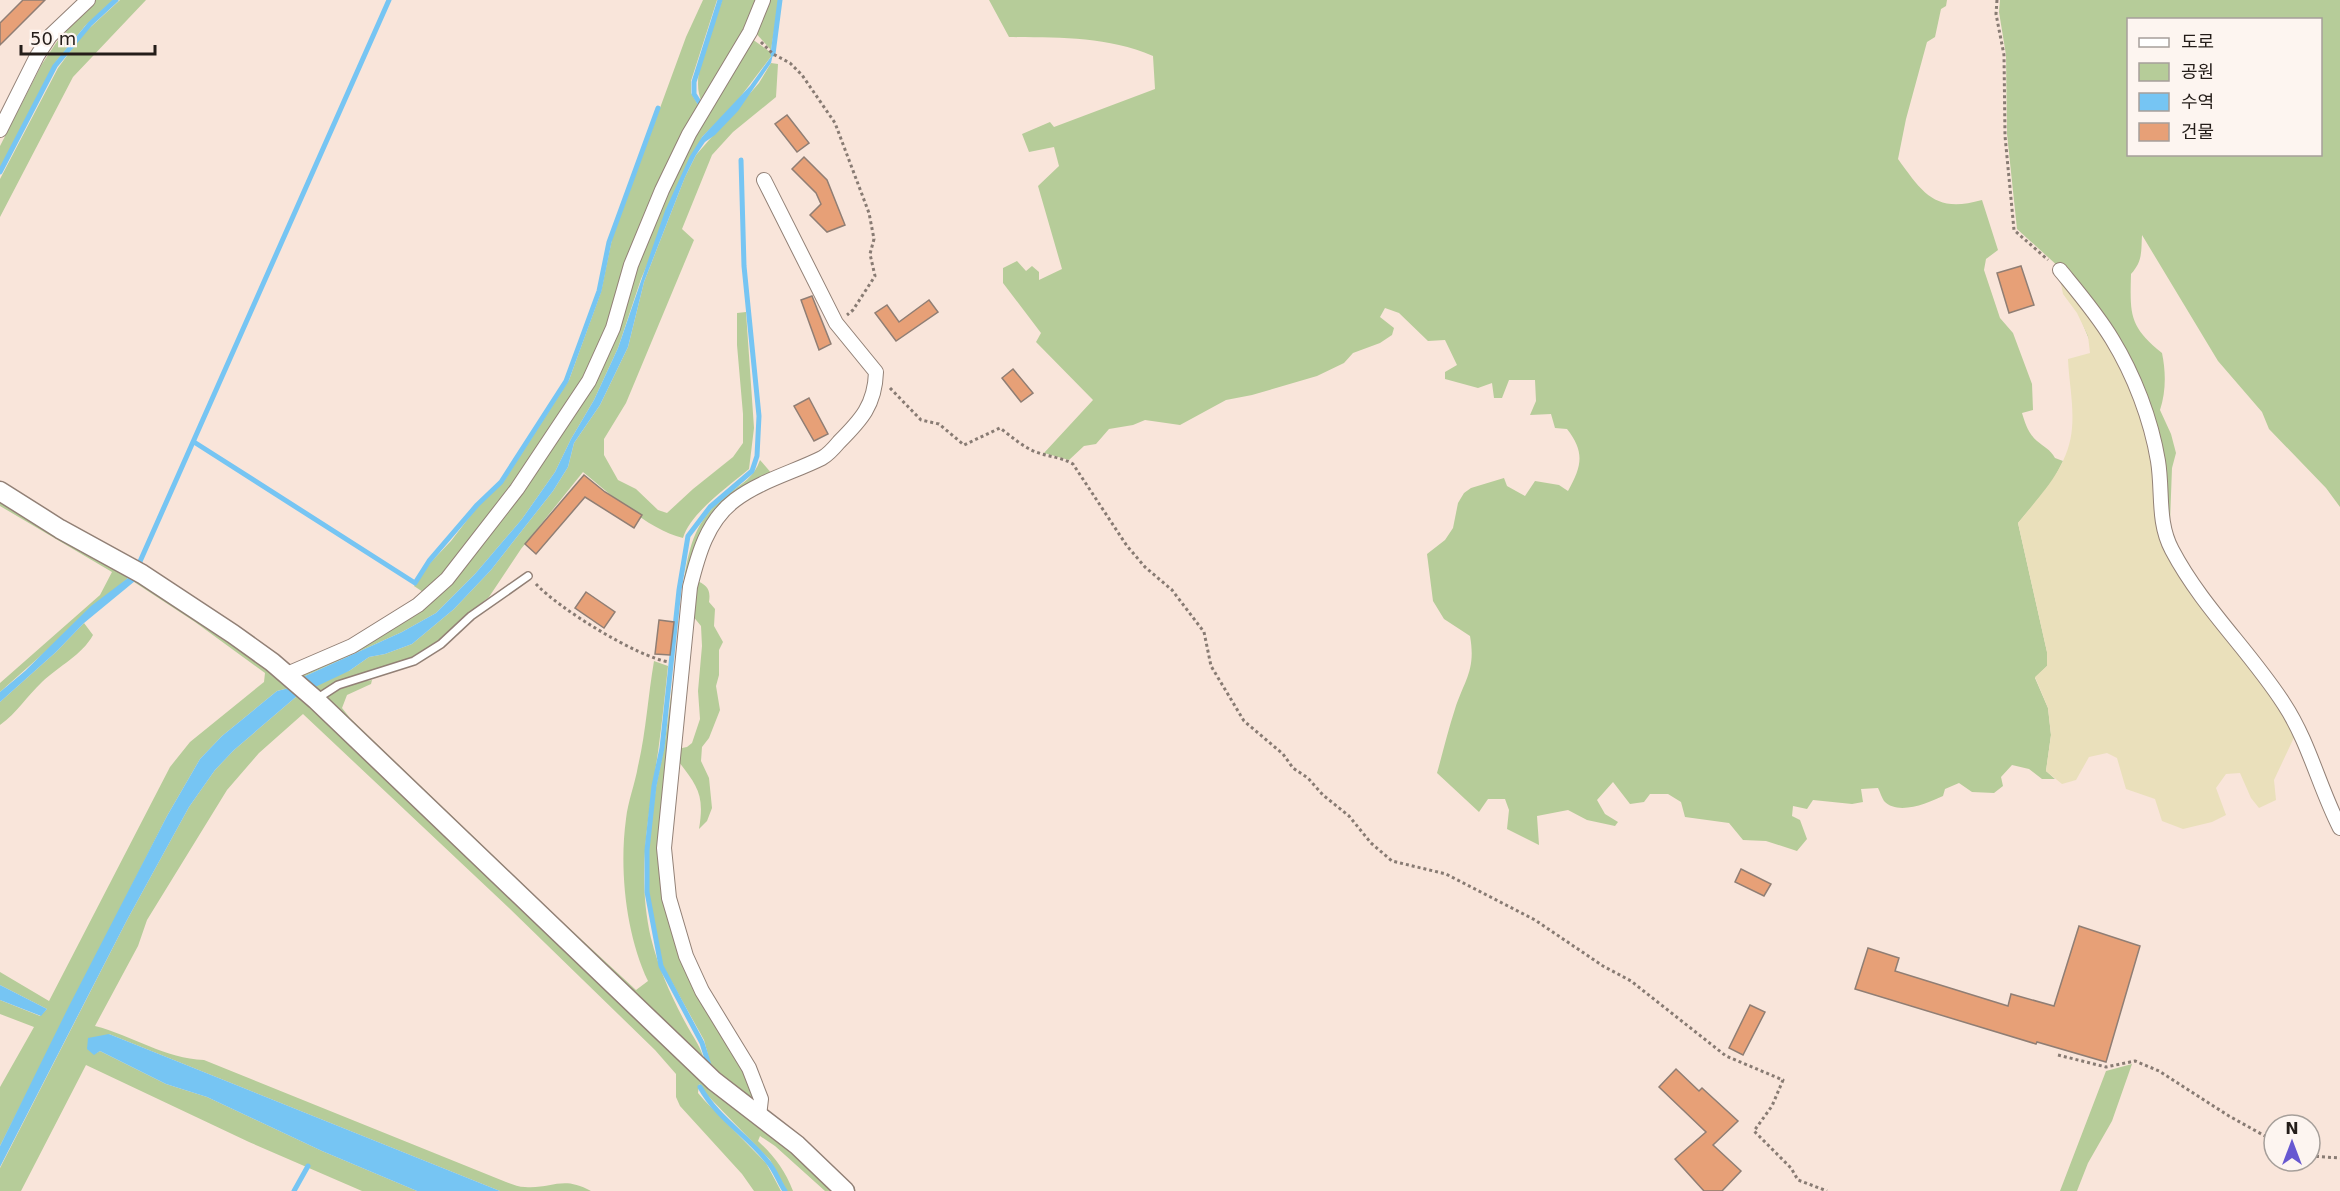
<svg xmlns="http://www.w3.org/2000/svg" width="2340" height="1191" font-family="'DejaVu Sans','Noto Sans KR',sans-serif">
<rect width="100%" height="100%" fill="#f9e5da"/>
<g fill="#b6cc99" fill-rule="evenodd">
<polygon points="96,0 113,0 85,26 54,64 0,168 0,146 42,64 68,25"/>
<polygon points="120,0 146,0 73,77 0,217 0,179 58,68 83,34"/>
<path d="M703,0H717L691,81V93L700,108L702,102C688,76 715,27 722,0H758L755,10L704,107L592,365L491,520L426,594L414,586L431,562L451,541L478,506L504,481L569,380L601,292L612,239L686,37Z"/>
<polygon points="766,0 779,0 771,50 754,31"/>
<path d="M989,0H1947L1946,6L1941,9L1935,37L1927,42L1906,119L1898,159C1924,195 1936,213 1982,200L1998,250L1986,259L1984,270L2000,318L2013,333L2032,384L2033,410L2022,413C2025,423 2028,433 2037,441C2044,447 2050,449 2055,458L2063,461L2052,483L2018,523L2047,652V666L2035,678L2048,708L2051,735L2046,771L2055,779H2042L2029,769L2012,765L2001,777L2003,786L1994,793L1972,792L1959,783L1945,789L1943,796C1928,803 1898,816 1884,801C1882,798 1880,792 1878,788L1861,789L1863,802L1852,804L1813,800L1807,809L1793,806L1792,816L1800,820L1807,839L1797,851L1766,841L1743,840L1729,823L1685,817L1681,802L1668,794H1650L1644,802L1630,804L1613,782L1597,800L1605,814L1618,822L1615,826L1587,820L1568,810L1537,816L1539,845L1507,829L1509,810L1505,799H1488L1479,812L1437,773C1443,752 1448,730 1455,709C1465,679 1476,670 1470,636L1444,619L1433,601L1427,554L1445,540L1453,528L1458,503L1464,493L1471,488L1504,478L1507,486L1525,496L1535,481L1559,485L1568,491C1582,466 1585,452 1567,429L1555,428L1551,414L1530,415L1536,401L1535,380H1509L1502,398H1494L1492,383L1478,388L1445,379V372L1457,365L1445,340L1428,341L1399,313L1385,308L1380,317L1394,328L1392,335L1380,343L1353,353L1344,363L1317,376L1252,395L1226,400L1180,425L1145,420L1133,425L1109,429L1096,444L1084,446L1069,460L1044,453L1093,400L1036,342L1041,333L1003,283V268L1017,261L1026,271L1032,266L1039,272V280L1062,269L1038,186L1059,166L1054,147L1029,152L1022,134L1050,122L1054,127L1155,89L1153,56C1105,36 1060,38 1009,37Z"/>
<path d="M2000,0H2340V507L2326,488L2269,429L2262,412L2218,361L2142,235C2141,251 2143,261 2131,274C2130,315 2129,326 2162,353C2166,372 2166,392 2160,410L2171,434L2176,453L2172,468L2170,522L2167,531L2060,268L2017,229L2007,134L2006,55L1999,12ZM2128,20H2320V154H2128Z"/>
<path d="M752,39L773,54L735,104L702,137L641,279L618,348L594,400L571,439L555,472L522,519L475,574L436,613L402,632L303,677L349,671L369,657L385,654L412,644L454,609L491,570L553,491L568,467L574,443L600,405L628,347L644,282L685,177L696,155L759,83L771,63L778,64L776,97L733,132L712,155L682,229L694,240L626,403L604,439V455L618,480L636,489L658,510L667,513L693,489L733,457L743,443V414L737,345V313L746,312L754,428L749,469C729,486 691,512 683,538C649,530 610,494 583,472L521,549L489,597L460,620L436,644L418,656L350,677L320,693L299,674L412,613L553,445L636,265L680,161Z"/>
<path d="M760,460L773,475L735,497L683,587C689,546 694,520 729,493C743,483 754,477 760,460Z"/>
<path d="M0,498C99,556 203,612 289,688L277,691L222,736L200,759L167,816L0,1146V1087L34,1027L0,1014V1000L40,1016L47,1009L0,985V972L49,1001L170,767L190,742L264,682L265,673L195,622L128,578L0,692V683L100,595L112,572L0,506Z"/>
<path d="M695,580C707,585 711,589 709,602L715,609L714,626L723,642L719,650V675L716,686L720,710L709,738L702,747L701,761L709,778L712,808L707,821L699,829C705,793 697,786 676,758L677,749L687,747L692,743L700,719L698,691L702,646L701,626L692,615Z"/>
<path d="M84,623L93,635C82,655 59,666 42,682C27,696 17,713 0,725V702L56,652Z"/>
<path d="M654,661L668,666C665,694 662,723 658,752C649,815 636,874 651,938C658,967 671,996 685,1022C694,1039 702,1047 706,1067L327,699C335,684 358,683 372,680L371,684L347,695L342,708L350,718L555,915L636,990L648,981C626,935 619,870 626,819C628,801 635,784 638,766C646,732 648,696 654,661Z"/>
<polygon points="675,666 682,667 667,901 753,1086 757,1110 711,1066 704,1040 663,966 654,925 648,891 648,850 656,787 664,748"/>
<path d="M297,696L308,703L837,1191H825L775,1146L760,1136L758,1141C774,1156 785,1170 793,1191H787L770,1160L708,1096L699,1084L698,1093L704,1100L766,1163L781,1191H754L742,1174L680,1106L676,1097V1074L655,1050L509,908L303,714L259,753L227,790L147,920L138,946L95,1026C131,1035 166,1059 204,1060L506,1182C512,1184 519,1187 525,1187C553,1189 562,1175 591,1191H500L109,1034L94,1054L100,1051L166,1084L207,1097L322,1151L417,1191H362L249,1142L86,1065L21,1191H0V1168L127,920L189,807L215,770L234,750Z"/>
<polygon points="2132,1064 2112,1121 2088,1163 2077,1191 2060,1191 2106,1071"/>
</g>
<path fill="#eae0bb" d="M2059,274L2111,343L2148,429L2160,525L2298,729L2274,780L2276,800L2259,808L2251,798L2240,773L2226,774L2216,788L2226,815L2212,822L2183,829L2162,821L2155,799L2126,789L2117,758L2107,753L2089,757L2076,780L2062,784L2046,771L2051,735L2048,708L2035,677L2047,666V652L2018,523C2041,494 2069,467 2072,428C2074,405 2069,382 2068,359L2090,353L2088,336L2077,313L2063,294Z"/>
<g fill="#76c5f3">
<polygon points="773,54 771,63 738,111 715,135 705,142 696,155 685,177 644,282 628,347 600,405 574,443 568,467 553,491 491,570 454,609 412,644 385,654 369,657 349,671 313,688 303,677 402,632 436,613 475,574 522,519 555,472 571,439 594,400 618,348 665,211 690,156 702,137 750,86"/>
<polygon points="128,578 135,581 84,623 56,652 0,702 0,692 25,671 91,606"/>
<polygon points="289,688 297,696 234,750 215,770 189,807 127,920 0,1167 0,1146 68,1008 167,816 200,759 222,736 277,691"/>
<polygon points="0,985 47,1009 41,1016 0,1000"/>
<polygon points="109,1034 500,1191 417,1191 322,1151 207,1097 166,1084 100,1051 94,1055 87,1049 88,1038"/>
</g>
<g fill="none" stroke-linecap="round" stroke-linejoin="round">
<g stroke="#76c5f3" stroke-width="5">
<polyline points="773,54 780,0"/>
<polyline points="699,102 694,94 694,82 720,0"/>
<polyline points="0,172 55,66 90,24 116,0"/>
<polyline points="194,442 415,583 429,561 477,505 501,482 566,381 599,291 609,242 658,108"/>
<polyline points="138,566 389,0"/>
<polyline points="709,1065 702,1043 661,966 647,892 647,850 654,786 662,748 679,590 688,536 710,507 752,471 757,456 759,416 744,266 741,160"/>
<path d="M700,1087C717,1118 747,1135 768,1162C775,1170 779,1182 785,1191"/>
<polyline points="294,1191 308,1166"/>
</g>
</g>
<g fill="#e7a077" stroke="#907e74" stroke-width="1.5">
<polygon points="23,0 45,0 0,45 0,23"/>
<polygon points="787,115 809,143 797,152 775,124"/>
<polygon points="804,157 827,180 845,225 827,232 810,215 821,204 816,193 792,169"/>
<polygon points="2021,266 2034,305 2009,313 1997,273"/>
<polygon points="812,296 831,344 819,350 801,300"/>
<polygon points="929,300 938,312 896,341 875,313 887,305 899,322"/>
<polygon points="1013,369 1033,393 1021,402 1002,378"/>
<polygon points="809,398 828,434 814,441 794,406"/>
<polygon points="584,475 605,492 642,515 634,528 585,497 536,554 525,544"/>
<polygon points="586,592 615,612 604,628 575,608"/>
<polygon points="659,620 674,622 670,655 655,654"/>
<polygon points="1741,869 1771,884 1764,896 1735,882"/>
<polygon points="2079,926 2140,946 2106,1062 2037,1042 2036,1044 1855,989 1868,948 1899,958 1895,971 2008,1006 2011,994 2054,1006"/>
<polygon points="1750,1005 1765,1012 1743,1055 1729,1048"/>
<polygon points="1676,1069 1699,1091 1702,1088 1738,1121 1713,1145 1741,1171 1722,1191 1704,1191 1675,1159 1706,1132 1659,1087"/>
</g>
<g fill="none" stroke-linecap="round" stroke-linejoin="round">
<defs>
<polyline id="service" points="318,698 338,685 414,661 441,644 471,616 528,576"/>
<g id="minor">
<polyline points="0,130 37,56 50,36 88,0"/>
<path d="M2060,270C2078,292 2097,314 2112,339C2134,375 2151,419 2158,461C2163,492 2157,522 2172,550C2202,607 2250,651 2284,704C2309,742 2319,787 2340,828"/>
<polyline points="287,674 352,646 418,605 447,579 517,489 589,381 613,328 631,265 662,190 689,134 750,32 763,0"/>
<path d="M759,1116L761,1099L749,1068L702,991L686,956L669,898L664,848L690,587C698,555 707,521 735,500C760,481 794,472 822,458C829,454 834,448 839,442C861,420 875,405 876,372L836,323L764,180"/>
</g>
<polyline id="tertiary" points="0,491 60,529 142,574 233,634 272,662 316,700 714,1081 797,1145 845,1191"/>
</defs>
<use href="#service" stroke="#928076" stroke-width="10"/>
<use href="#minor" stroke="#928076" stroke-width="16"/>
<use href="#tertiary" stroke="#928076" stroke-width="21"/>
<g stroke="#887b73" stroke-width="3" stroke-dasharray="3 3" stroke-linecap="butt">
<polyline points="1997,0 1996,14 2004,55 2005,136 2014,230 2048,260"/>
<polyline points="761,42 773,54 790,63 802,75 835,123 869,213 874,239 870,254 875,276 853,310 847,315"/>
<path d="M890,388L921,420L939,424L964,445L1000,428C1012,437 1023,447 1036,452C1049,457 1061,457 1073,464L1127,546L1145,567L1172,590L1204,632L1211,666L1244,721L1283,754L1293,768L1308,778L1323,795L1349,816L1371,843L1392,861L1446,874L1535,920L1603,966L1631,981L1726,1056L1783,1080L1772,1106L1754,1131L1791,1168L1798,1180L1827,1191"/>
<path d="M536,584C558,608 637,657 669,662"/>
<polyline points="2058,1055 2106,1067 2135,1061 2159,1071 2229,1116 2274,1141"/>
<polyline points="2310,1156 2340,1158"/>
</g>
<use href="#service" stroke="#fff" stroke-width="7"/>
<use href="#minor" stroke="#fff" stroke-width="14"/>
<use href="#tertiary" stroke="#fff" stroke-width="18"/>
</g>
<rect x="2127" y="18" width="195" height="138" fill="#fdf5f0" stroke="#a69f9a" stroke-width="1.5"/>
<rect x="2139" y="38" width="30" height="9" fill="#ffffff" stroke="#a69f9a" stroke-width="1.5"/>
<text x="2181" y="48" font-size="18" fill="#241d19">도로</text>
<rect x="2139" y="63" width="30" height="18" fill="#b6cc99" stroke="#a69f9a" stroke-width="1.5"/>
<text x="2181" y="78" font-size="18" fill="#241d19">공원</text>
<rect x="2139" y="93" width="30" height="18" fill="#76c5f3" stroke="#a69f9a" stroke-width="1.5"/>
<text x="2181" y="108" font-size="18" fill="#241d19">수역</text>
<rect x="2139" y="123" width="30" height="18" fill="#e7a077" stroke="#a69f9a" stroke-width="1.5"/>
<text x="2181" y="138" font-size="18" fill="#241d19">건물</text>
<g transform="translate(2292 1143)"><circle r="28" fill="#fdf5f0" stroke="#a69f9a" stroke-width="1.5"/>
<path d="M0-4.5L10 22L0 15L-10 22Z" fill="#6758d1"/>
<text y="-9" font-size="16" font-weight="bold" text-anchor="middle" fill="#241d19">N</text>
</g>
<path d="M21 45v9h134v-9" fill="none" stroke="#241d19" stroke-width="3"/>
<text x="30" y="45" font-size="18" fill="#241d19" stroke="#fdf5f0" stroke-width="4.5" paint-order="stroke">50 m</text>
</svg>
